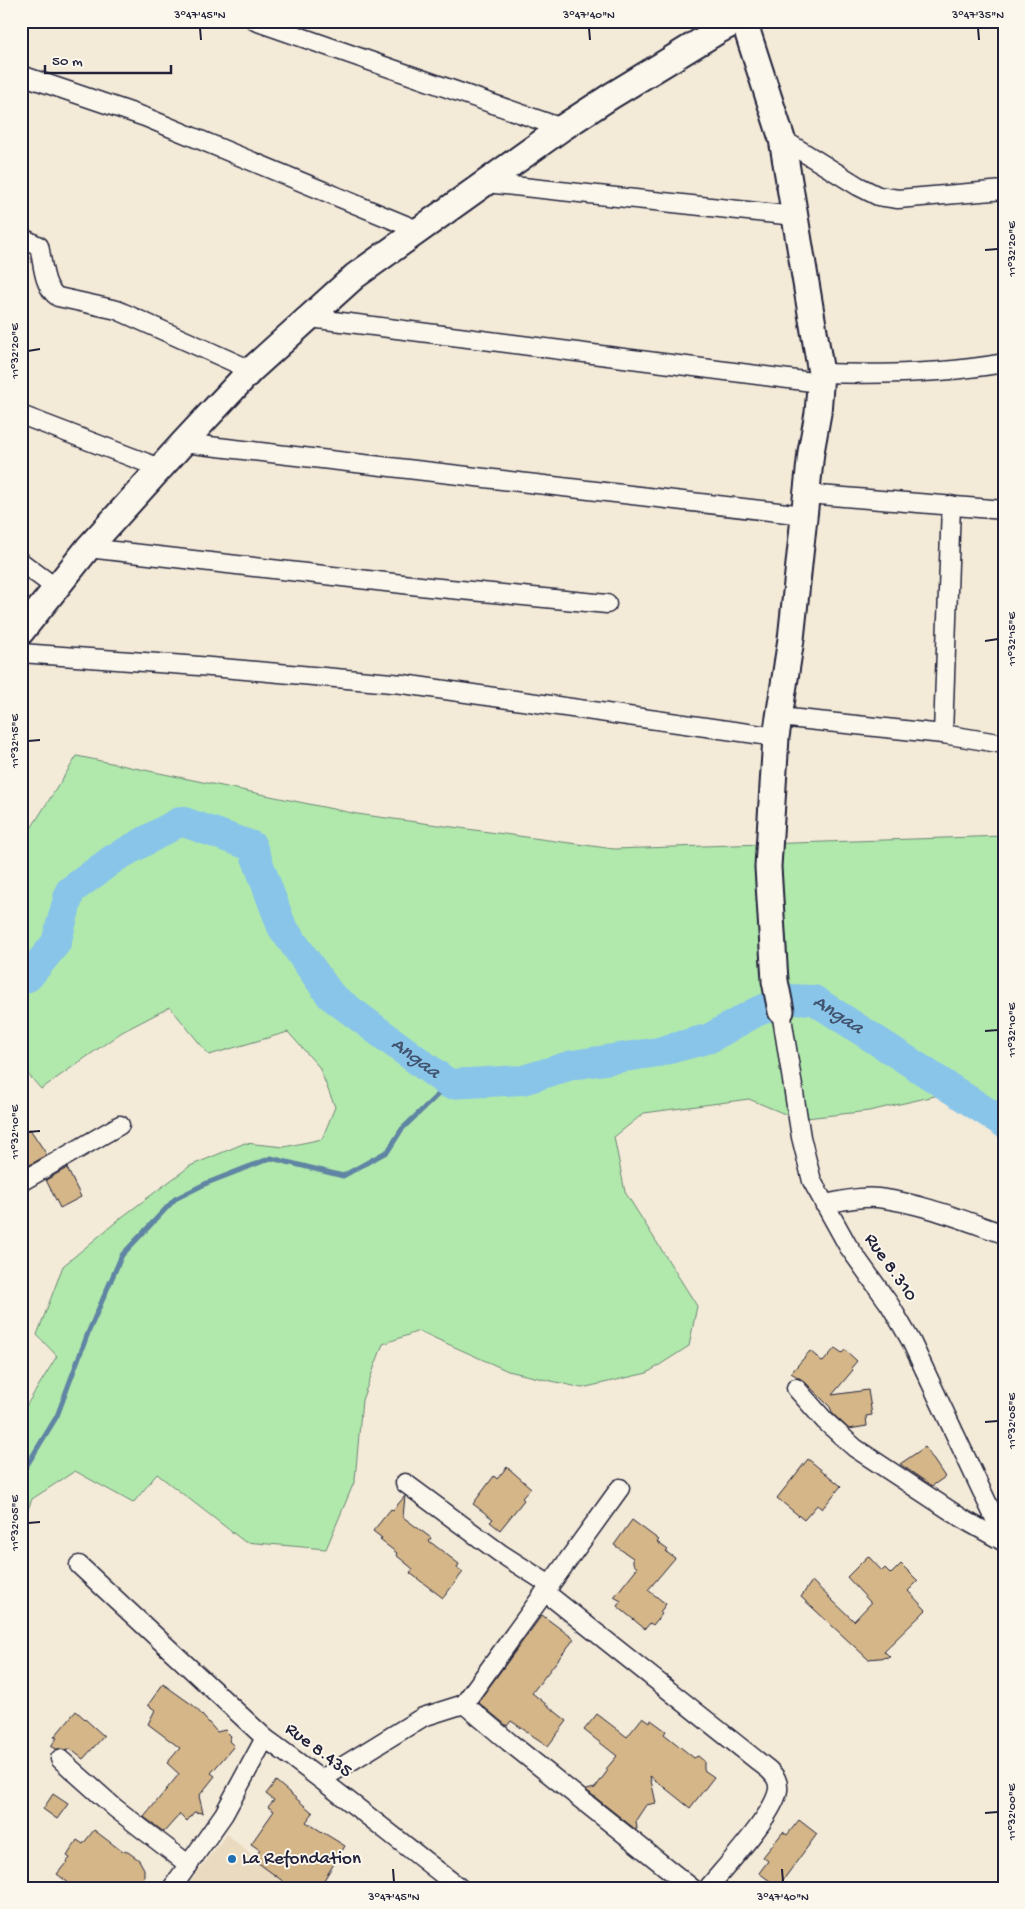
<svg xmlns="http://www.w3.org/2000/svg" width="1025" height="1909" font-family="'Gochi Hand',sans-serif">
<rect width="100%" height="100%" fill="#f3ead8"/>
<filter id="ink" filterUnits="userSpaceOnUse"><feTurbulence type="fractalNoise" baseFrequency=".02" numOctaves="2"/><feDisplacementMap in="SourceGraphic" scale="10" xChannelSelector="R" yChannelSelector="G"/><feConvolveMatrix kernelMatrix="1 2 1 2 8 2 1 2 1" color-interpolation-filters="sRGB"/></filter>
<g filter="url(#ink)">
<polygon fill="#eadac0" points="227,1834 285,1884 282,1888 185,1888"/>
<polygon fill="#b1e9ac" stroke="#6a8674" points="77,756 357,814 614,849 1004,836 1004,1123 971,1104 957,1091 869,1111 797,1119 749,1099 644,1113 614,1137 625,1192 697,1306 689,1346 647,1373 582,1388 508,1371 419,1331 383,1344 362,1400 355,1480 326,1549 245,1542 157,1474 133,1503 75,1471 32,1499 21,1527 21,1411 23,1411 57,1356 37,1335 63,1266 122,1217 190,1166 245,1143 284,1147 322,1139 335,1107 319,1067 288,1032 209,1055 170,1007 122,1032 41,1089 21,1066 21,844"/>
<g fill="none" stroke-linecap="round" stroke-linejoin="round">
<polyline stroke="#6084a3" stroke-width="5" points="21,1475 57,1416 88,1333 122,1255 175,1199 207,1183 271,1158 343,1176 388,1151 402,1129 449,1084"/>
<path stroke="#89c5e9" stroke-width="30" id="s1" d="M21,979L28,977L56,943L70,891L113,859L181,821L252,846L282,927L331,996L449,1084L523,1080L572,1065L658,1052L710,1038L756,1012L790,999L814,1000L1004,1123"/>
</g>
<g fill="#d4b688" stroke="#22223b">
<polygon points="30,1129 47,1155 21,1170 21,1135"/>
<polygon points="67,1168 81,1197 60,1208 46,1180"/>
<polygon points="835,1348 842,1353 845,1350 857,1361 851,1368 853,1370 832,1395 868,1390 872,1415 866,1416 867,1426 849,1429 833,1414 830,1407 804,1381 791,1373 810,1351 823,1362"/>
<polygon points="925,1447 945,1477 932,1486 900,1464"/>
<polygon points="808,1459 841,1486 822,1509 817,1505 804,1520 777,1498"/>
<polygon points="507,1467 531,1488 522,1498 524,1500 500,1530 490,1522 493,1519 473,1504 494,1476 497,1479"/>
<polygon points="405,1496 403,1517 431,1538 429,1541 459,1564 457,1568 463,1572 443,1598 410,1573 413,1569 396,1555 397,1553 380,1540 382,1538 373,1531 391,1509 393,1510"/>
<polygon points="632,1520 659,1540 657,1542 668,1550 666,1552 675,1558 648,1590 666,1604 660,1612 662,1614 653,1625 650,1623 645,1629 617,1606 621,1601 614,1597 637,1568 633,1563 633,1558 614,1545"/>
<polygon points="868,1556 882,1571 885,1568 891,1574 901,1564 918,1581 908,1591 926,1610 884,1651 890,1657 868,1659 801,1597 812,1581 854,1621 871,1603 847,1577"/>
<polygon points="542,1615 574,1639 532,1693 567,1721 548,1746 511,1721 507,1726 478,1702"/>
<polygon points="163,1684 194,1706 217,1732 225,1730 231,1736 229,1741 234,1746 211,1773 215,1776 199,1796 203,1813 194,1812 187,1821 180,1814 164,1832 144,1817 179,1774 167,1763 180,1748 148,1724 155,1710 148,1705"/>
<polygon points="76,1711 104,1736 83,1759 69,1748 67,1751 62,1749 56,1749 51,1746 57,1738 54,1737"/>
<polygon points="597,1714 627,1737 643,1717 650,1722 651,1720 666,1731 664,1734 694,1758 698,1756 704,1761 704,1770 714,1777 690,1808 650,1776 656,1803 646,1805 636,1820 637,1829 635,1829 586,1790 595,1788 608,1770 606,1769 617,1756 584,1730"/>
<polygon points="276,1781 313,1813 306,1822 345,1846 319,1888 292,1888 253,1859 260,1850 251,1844 274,1811 268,1807 274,1800 266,1794"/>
<polygon points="53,1794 68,1804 57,1819 43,1809"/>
<polygon points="799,1820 817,1834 778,1887 759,1873 768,1861 763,1857 783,1832 787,1835"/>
<polygon points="94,1830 123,1852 125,1850 139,1860 144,1869 144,1878 138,1885 128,1887 116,1884 113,1888 75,1888 57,1874 70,1858 67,1856 77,1840 83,1844"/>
</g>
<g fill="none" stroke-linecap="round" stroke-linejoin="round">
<defs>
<g id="street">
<polyline points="255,21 562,128"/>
<polyline points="21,75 145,117 420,231"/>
<polyline points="782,139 858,186 878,196 898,199 1004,190"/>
<polyline points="486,183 795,216"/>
<path d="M21,237L39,246C43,262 43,288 58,297L117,310L251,370"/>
<path d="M310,318C480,341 650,360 820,383"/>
<path d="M821,373C882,375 943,374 1004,363"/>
<polyline points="21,415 160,468"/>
<polyline points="183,443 804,515"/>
<polyline points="807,494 1004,510"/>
<polyline points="88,548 429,587 607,604"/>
<polyline points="21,562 56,588"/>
<polyline points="21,653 199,666 403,684 776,737"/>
<polyline points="779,717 943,734 1004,744"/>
<polyline points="943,734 951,505"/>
<polyline points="781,1011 801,1137 812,1181 848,1246 890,1305 911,1341 1004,1538"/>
<polyline points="21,1182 120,1125"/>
<path d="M824,1204C842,1201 860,1196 878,1198C921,1203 963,1220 1004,1234"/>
<polyline points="796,1388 825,1421 855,1448 963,1519 1004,1542"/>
<polyline points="405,1483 500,1553 550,1585"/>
<polyline points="79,1565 265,1738"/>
<path d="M545,1592L769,1770C775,1776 779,1781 778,1790C774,1815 725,1867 708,1888"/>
<polyline points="464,1704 620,1488"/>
<polyline points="60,1759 115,1808 189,1865"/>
<polyline points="322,1779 423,1717 464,1704 509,1742 692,1888"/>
<path d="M172,1888L224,1814L265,1738C332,1786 395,1838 460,1888"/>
</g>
<g id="secondary">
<polyline points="744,21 782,139 821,373 818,413 811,452 791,639 776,737 768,867 775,981 781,1011"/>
<polyline points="21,632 88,548 183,443 251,370 355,276 562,128 611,96 716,32 737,21"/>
</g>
</defs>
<use href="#street" stroke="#22223b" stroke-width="21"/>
<use href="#secondary" stroke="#22223b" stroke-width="29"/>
<use href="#street" stroke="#fbf7ec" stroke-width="18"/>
<use href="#secondary" stroke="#fbf7ec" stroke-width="25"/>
</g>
</g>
<path fill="none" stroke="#22223b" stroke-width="2" d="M200,28L201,40M589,28L590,40M978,28L979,40M985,250L998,249M28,351L40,349M985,641L998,639M28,741L40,740M985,1031L998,1030M28,1132L40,1131M985,1422L998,1421M28,1523L40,1522M985,1813L998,1812M393,1869L394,1882M782,1869L783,1882"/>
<circle fill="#1f6fb2" stroke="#fbf7ec" stroke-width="2" cx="232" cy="1859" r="5"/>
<g text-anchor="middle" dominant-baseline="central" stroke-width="4" stroke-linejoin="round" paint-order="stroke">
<g font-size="19" fill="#22223b" stroke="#fbf7ec">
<text transform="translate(890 1268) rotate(55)">Rue 8.310</text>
<text transform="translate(318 1751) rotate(37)">Rue 8.435</text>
</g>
<g font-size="19" fill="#22223b" stroke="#fbf7ec" text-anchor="start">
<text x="242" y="1859">La Refondation</text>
</g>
<g font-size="20" font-style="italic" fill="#41536f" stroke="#fbf7ec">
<text stroke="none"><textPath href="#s1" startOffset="1038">Angaa</textPath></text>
<text stroke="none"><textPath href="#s1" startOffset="588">Angaa</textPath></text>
</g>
</g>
<rect width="1025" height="1909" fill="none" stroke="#fbf7ec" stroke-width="55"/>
<path d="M45 65v8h126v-8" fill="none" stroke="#22223b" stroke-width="2.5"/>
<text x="52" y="65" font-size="15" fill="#22223b" stroke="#fbf7ec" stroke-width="4" paint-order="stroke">50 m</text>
<rect x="28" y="28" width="970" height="1854" fill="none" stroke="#22223b" stroke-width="2"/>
<g font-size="12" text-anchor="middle" fill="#22223b">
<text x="200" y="18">3°47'45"N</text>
<text x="589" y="18">3°47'40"N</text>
<text x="978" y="18">3°47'35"N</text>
<text transform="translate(1011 249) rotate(-90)" y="4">11°32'20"E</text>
<text transform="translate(14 351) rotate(-90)" y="4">11°32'20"E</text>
<text transform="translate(1011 639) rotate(-90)" y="4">11°32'15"E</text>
<text transform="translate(14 741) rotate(-90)" y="4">11°32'15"E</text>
<text transform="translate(1011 1030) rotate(-90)" y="4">11°32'10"E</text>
<text transform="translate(14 1132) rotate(-90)" y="4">11°32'10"E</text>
<text transform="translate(1011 1421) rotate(-90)" y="4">11°32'05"E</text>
<text transform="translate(14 1523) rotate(-90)" y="4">11°32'05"E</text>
<text transform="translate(1011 1812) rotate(-90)" y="4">11°32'00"E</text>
<text x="394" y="1900">3°47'45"N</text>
<text x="783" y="1900">3°47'40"N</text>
</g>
</svg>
